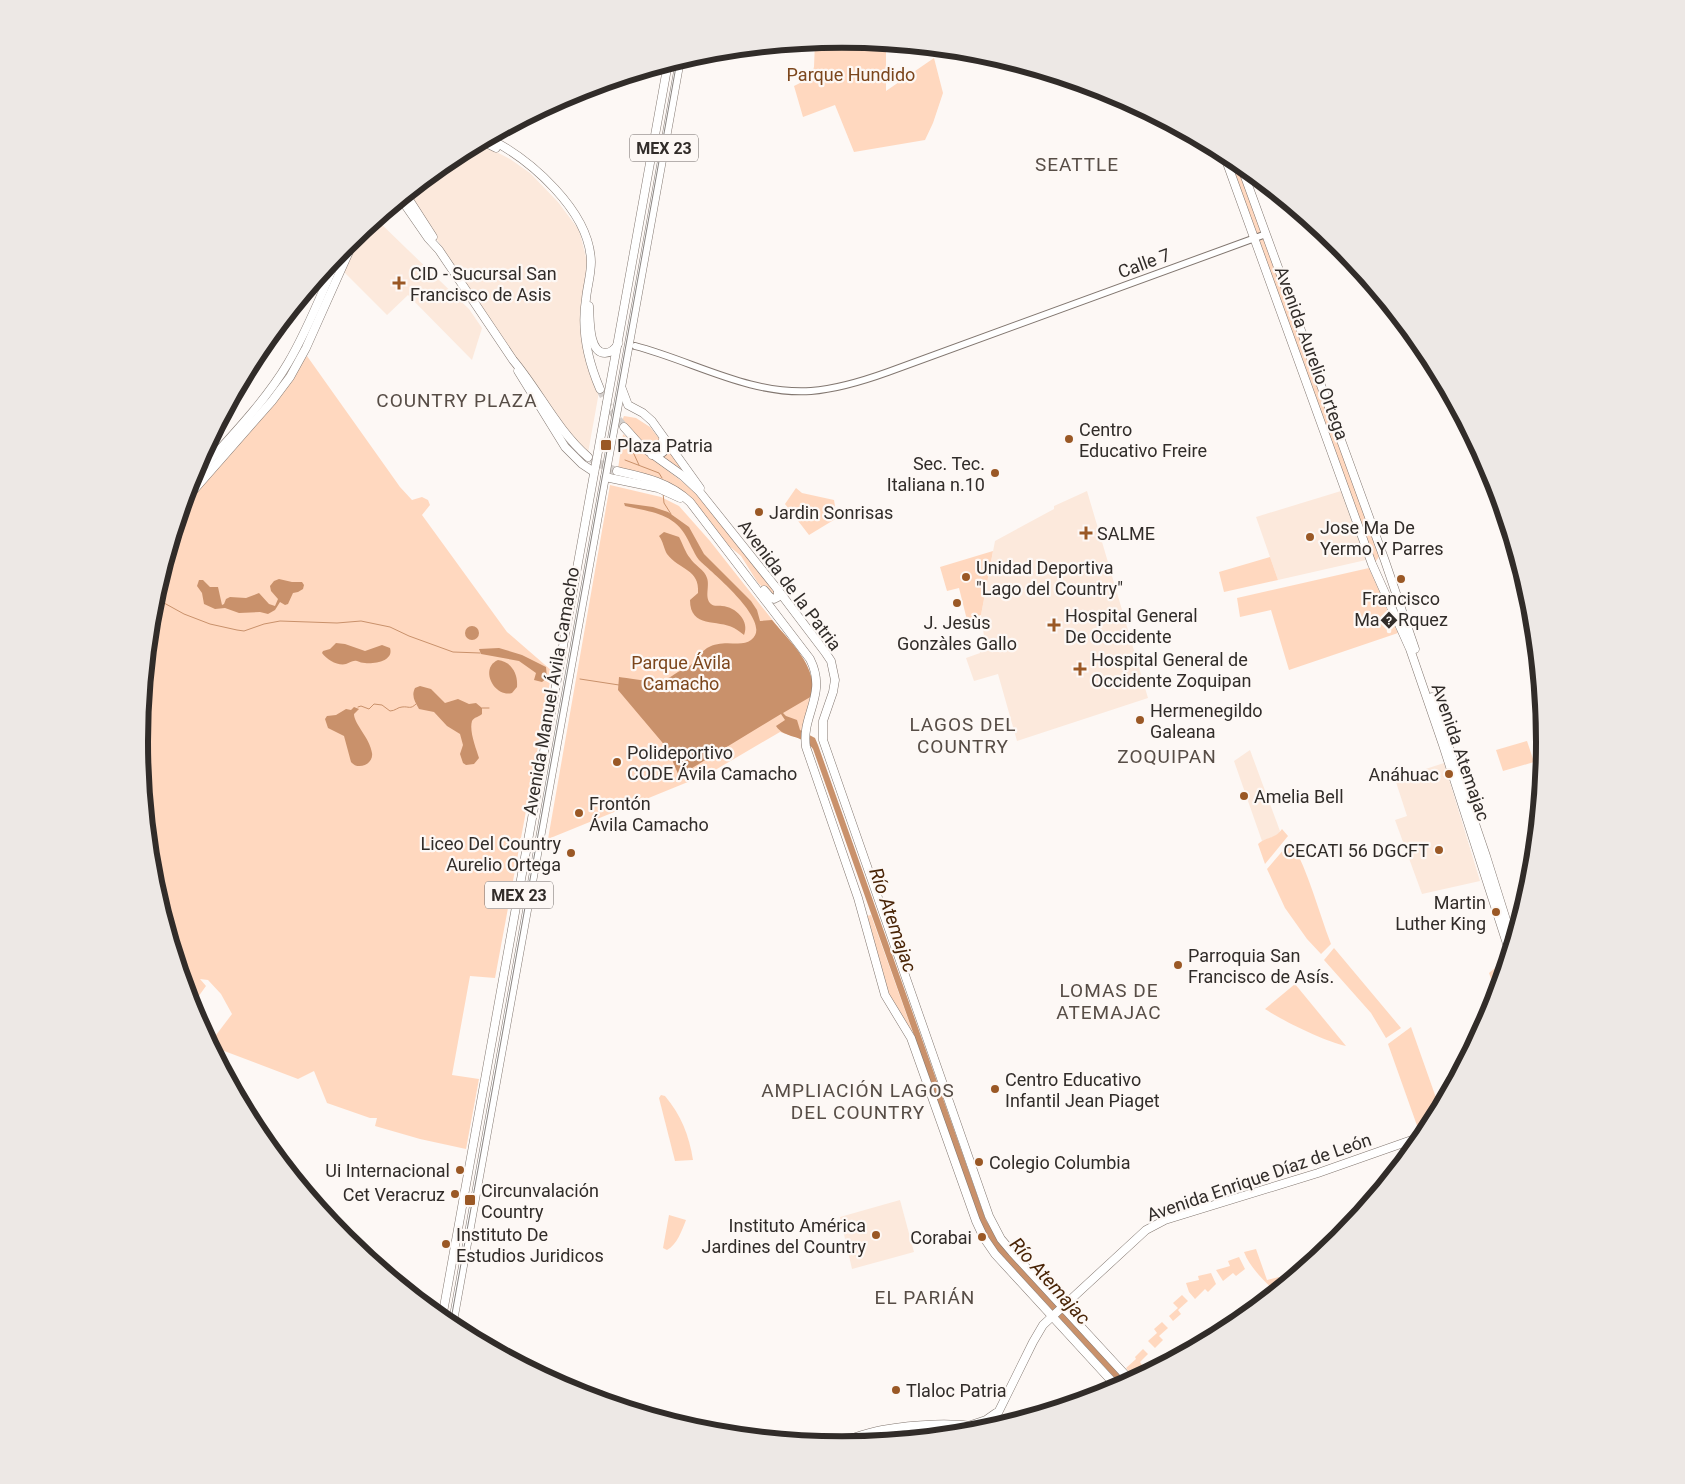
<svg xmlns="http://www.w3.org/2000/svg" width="1685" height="1484" font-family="Roboto,sans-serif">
<rect width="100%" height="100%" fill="#fdf8f5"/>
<g fill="#fce9dc">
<polygon points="479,143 510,159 530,173 558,202 579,230 587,261 582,337 587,366 599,392 588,453 565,428 556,413 553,415 407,194 452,157"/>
<polygon points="376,219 469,309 482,328 472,360 408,295 387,315 344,272 360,232"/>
<polygon points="1087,491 1148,698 1017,741 998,674 974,681 966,658 980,653 977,639 984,636 981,615 995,541 1054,509 1054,506"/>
<polygon points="1341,491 1366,560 1278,580 1256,517"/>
<polygon points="1250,750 1280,831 1277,836 1262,841 1234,761"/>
<polygon points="1444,763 1480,881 1422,894 1395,820 1407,816 1395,779"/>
<polygon points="900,1200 914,1252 852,1269 840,1217"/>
</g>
<g fill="#ffd8bf">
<polygon points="843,39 886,43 886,91 934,58 943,93 933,123 925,140 854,152 835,105 803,117 794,86 810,78 814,67 815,41"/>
<polygon points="1229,155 1235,159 1261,230 1261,233 1256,236 1226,158"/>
<polygon points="1266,238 1370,528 1379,557 1376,561 1372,562 1255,239"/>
<polygon points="307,356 400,487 412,500 422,497 428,500 430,505 422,515 507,632 552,671 495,978 470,976 452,1075 479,1079 466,1149 420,1139 375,1126 377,1118 370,1118 327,1103 314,1071 298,1079 211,1046 210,1043 232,1014 221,994 208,980 200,979 206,986 193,1004 191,1004 153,879 139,742 153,605 184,502 260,420"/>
<path d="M624,416L636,418L650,427L697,486C671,466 641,448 622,421Z"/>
<polygon points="623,434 639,448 698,494 775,592 772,596 758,583 741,556 723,541 691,499 618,469"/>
<polygon points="610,485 661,497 679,506 710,541 800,655 812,679 812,696 802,739 780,732 710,773 548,839"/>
<polygon points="796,488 802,493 834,500 837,518 809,535 785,504"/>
<polygon points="993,551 981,615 967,620 959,588 947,591 940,567"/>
<polygon points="1270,557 1278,580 1224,592 1219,572"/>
<polygon points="1369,568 1398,633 1289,670 1271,610 1240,617 1237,598"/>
<polygon points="1527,741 1534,762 1503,771 1496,750"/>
<path d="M1282,829L1288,836L1265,864L1258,844C1267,836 1274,840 1282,829Z"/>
<path d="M1291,841C1309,873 1318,910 1331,944L1321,954L1307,939L1285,908L1267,869Z"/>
<polygon points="871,915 913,1033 894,1007 883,981 867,916"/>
<polygon points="1334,948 1401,1028 1386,1038 1371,1013 1324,960"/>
<polygon points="1506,959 1507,962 1497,996 1489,973"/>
<path d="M1295,984L1346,1046C1326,1042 1283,1021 1265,1009Z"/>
<polygon points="1411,1027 1440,1109 1428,1131 1420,1134 1388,1044"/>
<path d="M661,1095L665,1096C681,1115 689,1135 693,1160L675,1161L659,1098Z"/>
<path d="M669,1215L686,1220C682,1230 677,1245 667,1250L663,1248Z"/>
<path d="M1256,1249L1267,1280L1279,1277L1282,1286L1275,1292C1264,1280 1250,1268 1244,1252Z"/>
<polygon points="1239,1257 1245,1269 1236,1276 1233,1273 1223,1281 1216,1270 1230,1266 1228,1261"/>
<polygon points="1211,1273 1216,1284 1208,1292 1205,1289 1195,1299 1189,1292 1186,1283 1199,1280 1198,1276"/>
<polygon points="1182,1295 1188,1301 1178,1310 1181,1314 1173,1321 1169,1316 1178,1308 1173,1303"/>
<polygon points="1162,1322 1168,1328 1159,1336 1163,1340 1155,1348 1148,1341 1157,1333 1154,1329"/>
<polygon points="1143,1349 1148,1354 1140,1362 1142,1365 1132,1375 1126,1368 1136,1359 1135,1357"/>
</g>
<g fill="#c9916b">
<path d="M624,503L653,507L668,512L689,527L704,554L751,601L757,610L760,621L772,620C786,637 808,657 812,680C812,685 812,691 812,696L783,713L786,716L797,720L800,730L815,738L818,745L986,1220L1000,1243L1128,1383L1122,1386L996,1249L981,1225L813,749C803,734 784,739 776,726L785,720L781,714L679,776L667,748L618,690L619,677C628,678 654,683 661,681C667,680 673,675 678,672C682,670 688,668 691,665C697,659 701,652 707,648C724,638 741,648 751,640C775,623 711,572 699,560C693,552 690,542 684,533C672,513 646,511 625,506Z"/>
<path d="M664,532L679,537C683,544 685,552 690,558C694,565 705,570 707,578C710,586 704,598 711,604C715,607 718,605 722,606C736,607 750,621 744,635C741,633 738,630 734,628C718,619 690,629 690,600L698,593C700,569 679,570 667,554C664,549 663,541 659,536Z"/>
<polygon points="279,579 292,582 302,582 304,585 303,589 298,592 293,593 288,604 285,605 280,602 275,610 268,614 260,612 239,613 225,608 215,609 204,604 202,593 197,586 199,580 203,580 210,587 218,587 222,605 224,604 226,599 230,597 246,598 259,593 269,604 275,606 278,599 271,591 270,586 274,581"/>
<circle cx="472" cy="633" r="7"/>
<path d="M336,643L345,644L365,651L382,645L390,648C394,661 375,664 365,663C362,663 360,662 357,661C352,660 350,663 346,664C338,666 327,660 322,653L323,651L330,649Z"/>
<polygon points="499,648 522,655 546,667 547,678 542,682 534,680 536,673 519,661 481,654 479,649"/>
<path d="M498,660C512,662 518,674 517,687L512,693C494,698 479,668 498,660Z"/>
<path d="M420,686L431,689L445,703L458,699L469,704L476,703L482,708V714C479,717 474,717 472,721C469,731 476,748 479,758L474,764L466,765L463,763L460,754L463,745L460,734L447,726L434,712L419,709C415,702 411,696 415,688Z"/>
<path d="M354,707L359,709L354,714C354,724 370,738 372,753C374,764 358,771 351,762L344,736L328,728L325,719L327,716L336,715L346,709L351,710Z"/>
</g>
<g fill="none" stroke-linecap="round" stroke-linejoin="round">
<g stroke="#c9916b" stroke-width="1">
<polyline points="628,441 639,465"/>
<polyline points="625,460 659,473 662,478"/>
<polyline points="663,493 664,503 671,514"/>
<polyline points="155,598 184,614 210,624 237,630 244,631 264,624 280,621 337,623 361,621 390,627 409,636 453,652 480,653"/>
<polyline points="580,679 619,685"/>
<path d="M358,707L361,706L369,709L374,704L382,705L390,711C395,711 398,707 402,707C409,706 410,710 416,704"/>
<polyline points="482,708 489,708"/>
</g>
<g stroke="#d4cfcc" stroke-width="8" stroke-dasharray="8 4" stroke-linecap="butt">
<polyline points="600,389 610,409 624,427"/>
<polyline points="588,457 606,467 617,471"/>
</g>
<defs>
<path id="minor" d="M635,346C693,361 749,395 811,391C837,389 863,381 888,372L1266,234"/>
<g id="major">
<path d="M488,138C530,159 590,211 591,262C591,275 587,287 586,299C581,329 588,361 600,389"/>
<polyline points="482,141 496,148"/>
<polyline points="1223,152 1372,564 1410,649 1443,745 1510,953"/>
<polyline points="1240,163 1385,561 1415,649"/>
<polyline points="406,195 433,237"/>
<path d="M401,199L428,238L439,250L513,360C539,391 557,430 588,457"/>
<path d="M589,306C590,317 588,353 605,353C611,353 615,349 618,344"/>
<polyline points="518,371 565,447 582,464 594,472"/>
<polyline points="622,389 628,405 643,413 652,421 700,488"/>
<polyline points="624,427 641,446 683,476 699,491 778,590 825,652 831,661 835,680 833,692 823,721 823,740 989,1216 1001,1239 1012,1252 1131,1381"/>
<path d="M652,455C659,455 665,453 666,446L663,440"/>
<path d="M617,471C644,477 669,482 690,502L810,659C828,695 801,714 806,747L858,898L885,995L911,1038L976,1221L984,1238L995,1254L1118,1388"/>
<polyline points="605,477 658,488 680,498"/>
<path d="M190,482C222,446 264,404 288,363C309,328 323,289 340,252"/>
<polyline points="185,500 272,401 290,377 306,348 356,236"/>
<polyline points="764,590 770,597 774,599 778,597 778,590"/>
<polyline points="1432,697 1486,856 1513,942"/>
<polyline points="442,1318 668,63"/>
<polyline points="452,1327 680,60"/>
<polyline points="550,1379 571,1384"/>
<polyline points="564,1387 601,1395 629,1408"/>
<polyline points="971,1425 986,1420 996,1413"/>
<polyline points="990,1429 1033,1342 1043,1325 1146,1230 1165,1220 1318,1173 1426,1135"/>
<path d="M864,1443C898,1434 936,1427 971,1433"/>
<path d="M833,1444C849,1440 865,1433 882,1430C909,1425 961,1420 986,1430"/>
</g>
</defs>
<use href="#minor" stroke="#827770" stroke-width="8"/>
<use href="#major" stroke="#827770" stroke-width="9"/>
<use href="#minor" stroke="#fff" stroke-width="6"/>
<use href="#major" stroke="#fff" stroke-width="8"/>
<polyline stroke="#898481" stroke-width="1" points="450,1325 677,61"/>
</g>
<g fill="#9a5825" stroke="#fdf8f5" stroke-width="2">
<path d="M396.5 275.5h5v5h5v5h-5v5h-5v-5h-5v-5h5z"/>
<circle cx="1069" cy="439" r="5"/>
<rect x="600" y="439" width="12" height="12" rx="2.5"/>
<circle cx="995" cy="473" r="5"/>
<circle cx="759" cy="512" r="5"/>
<path d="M1083.5 525.5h5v5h5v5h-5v5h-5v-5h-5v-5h5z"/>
<circle cx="1310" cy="537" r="5"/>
<circle cx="966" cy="577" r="5"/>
<circle cx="1401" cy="579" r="5"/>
<circle cx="957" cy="603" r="5"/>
<path d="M1051.5 617.5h5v5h5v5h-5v5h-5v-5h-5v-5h5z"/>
<path d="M1077.5 661.5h5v5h5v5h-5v5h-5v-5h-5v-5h5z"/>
<circle cx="1140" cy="720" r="5"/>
<circle cx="617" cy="762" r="5"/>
<circle cx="1449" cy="774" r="5"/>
<circle cx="1244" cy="796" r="5"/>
<circle cx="579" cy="813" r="5"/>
<circle cx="1439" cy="850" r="5"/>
<circle cx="571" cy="853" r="5"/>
<circle cx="1496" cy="912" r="5"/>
<circle cx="1178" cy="965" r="5"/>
<circle cx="995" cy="1089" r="5"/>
<circle cx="979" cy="1162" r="5"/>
<circle cx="460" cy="1170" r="5"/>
<circle cx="455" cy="1194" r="5"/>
<rect x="464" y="1194" width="12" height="12" rx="2.5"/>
<circle cx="876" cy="1235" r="5"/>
<circle cx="982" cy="1237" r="5"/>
<circle cx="446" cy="1244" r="5"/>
<circle cx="896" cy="1390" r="5"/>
</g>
<g text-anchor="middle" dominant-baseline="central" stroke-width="4.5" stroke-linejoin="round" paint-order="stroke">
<g fill="#fdf8f5" stroke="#6e6966" stroke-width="1">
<rect x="630" y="134.5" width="68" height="27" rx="4"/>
<rect x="485" y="881.5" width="68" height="27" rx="4"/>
</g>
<g font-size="16" font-weight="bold" fill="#312c29">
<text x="664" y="148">MEX 23</text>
<text x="519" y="895">MEX 23</text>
</g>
<g font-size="18" fill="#7c461c" stroke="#fdf8f5">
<text x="851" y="74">Parque Hundido</text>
<text x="681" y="662">Parque Ávila<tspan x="681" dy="21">Camacho</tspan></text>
</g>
<g font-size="18" fill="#312c29" stroke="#fdf8f5">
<text transform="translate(1144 263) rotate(-20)">Calle 7</text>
<text transform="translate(1312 353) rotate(70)">Avenida Aurelio Ortega</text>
<text transform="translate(790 585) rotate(53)">Avenida de la Patria</text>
<text transform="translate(551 691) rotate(-80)">Avenida Manuel Ávila Camacho</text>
<text transform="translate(1461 752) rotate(71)">Avenida Atemajac</text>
<text transform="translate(1259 1177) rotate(-19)">Avenida Enrique Díaz de León</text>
</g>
<g font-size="18" fill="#312c29" stroke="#fdf8f5" text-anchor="start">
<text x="410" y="273">CID - Sucursal San<tspan x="410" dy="21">Francisco de Asis</tspan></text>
<text x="1079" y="429">Centro<tspan x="1079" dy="21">Educativo Freire</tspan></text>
<text x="617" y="445">Plaza Patria</text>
<text x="985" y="463" text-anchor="end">Sec. Tec.<tspan x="985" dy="21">Italiana n.10</tspan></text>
<text x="769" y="512">Jardin Sonrisas</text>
<text x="1320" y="527">Jose Ma De<tspan x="1320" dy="21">Yermo Y Parres</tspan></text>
<text x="1097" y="533">SALME</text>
<text x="976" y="567">Unidad Deportiva<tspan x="976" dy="21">"Lago del Country"</tspan></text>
<text x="1401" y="598" text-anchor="middle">Francisco<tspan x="1401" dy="21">Ma�Rquez</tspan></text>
<text x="1065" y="615">Hospital General<tspan x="1065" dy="21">De Occidente</tspan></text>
<text x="957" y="622" text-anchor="middle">J. Jesùs<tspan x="957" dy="21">Gonzàles Gallo</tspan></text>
<text x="1091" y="659">Hospital General de<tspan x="1091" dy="21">Occidente Zoquipan</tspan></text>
<text x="1150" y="710">Hermenegildo<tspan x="1150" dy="21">Galeana</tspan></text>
<text x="627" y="752">Polideportivo<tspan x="627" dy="21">CODE Ávila Camacho</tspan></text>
<text x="1439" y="774" text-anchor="end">Anáhuac</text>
<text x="1254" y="796">Amelia Bell</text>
<text x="589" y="803">Frontón<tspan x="589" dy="21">Ávila Camacho</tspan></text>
<text x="561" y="843" text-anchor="end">Liceo Del Country<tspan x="561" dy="21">Aurelio Ortega</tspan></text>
<text x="1429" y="850" text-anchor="end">CECATI 56 DGCFT</text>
<text x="1486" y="902" text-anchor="end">Martin<tspan x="1486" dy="21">Luther King</tspan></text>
<text x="1188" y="955">Parroquia San<tspan x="1188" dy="21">Francisco de Asís.</tspan></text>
<text x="1005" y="1079">Centro Educativo<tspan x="1005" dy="21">Infantil Jean Piaget</tspan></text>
<text x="989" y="1162">Colegio Columbia</text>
<text x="450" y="1170" text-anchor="end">Ui Internacional</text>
<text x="481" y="1190">Circunvalación<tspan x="481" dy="21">Country</tspan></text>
<text x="445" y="1194" text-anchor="end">Cet Veracruz</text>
<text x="866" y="1225" text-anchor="end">Instituto América<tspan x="866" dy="21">Jardines del Country</tspan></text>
<text x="456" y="1234">Instituto De<tspan x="456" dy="21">Estudios Juridicos</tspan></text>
<text x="972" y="1237" text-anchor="end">Corabai</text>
<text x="906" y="1390">Tlaloc Patria</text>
</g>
<g font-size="19" letter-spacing="1" fill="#574d46" stroke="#fdf8f5">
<text x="1077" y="164">SEATTLE</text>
<text x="457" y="400">COUNTRY PLAZA</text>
<text x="963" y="724">LAGOS DEL<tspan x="963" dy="22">COUNTRY</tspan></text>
<text x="1167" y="756">ZOQUIPAN</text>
<text x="1109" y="990">LOMAS DE<tspan x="1109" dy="22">ATEMAJAC</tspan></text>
<text x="858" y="1090">AMPLIACIÓN LAGOS<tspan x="858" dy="22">DEL COUNTRY</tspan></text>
<text x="925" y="1297">EL PARIÁN</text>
</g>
<g font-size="19" font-style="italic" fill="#492406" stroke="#fdf8f5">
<text transform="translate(893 920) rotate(71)">Río Atemajac</text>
<text transform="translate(1050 1281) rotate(48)">Río Atemajac</text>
</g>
</g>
<path d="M0 0H1685V1484H0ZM148 742a694 694 0 1 1 1388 0a694 694 0 1 1-1388 0Z" fill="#ede8e5" fill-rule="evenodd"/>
<path fill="none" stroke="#312c29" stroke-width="6" d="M148 742a694 694 0 1 1 1388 0a694 694 0 1 1-1388 0Z"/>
</svg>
